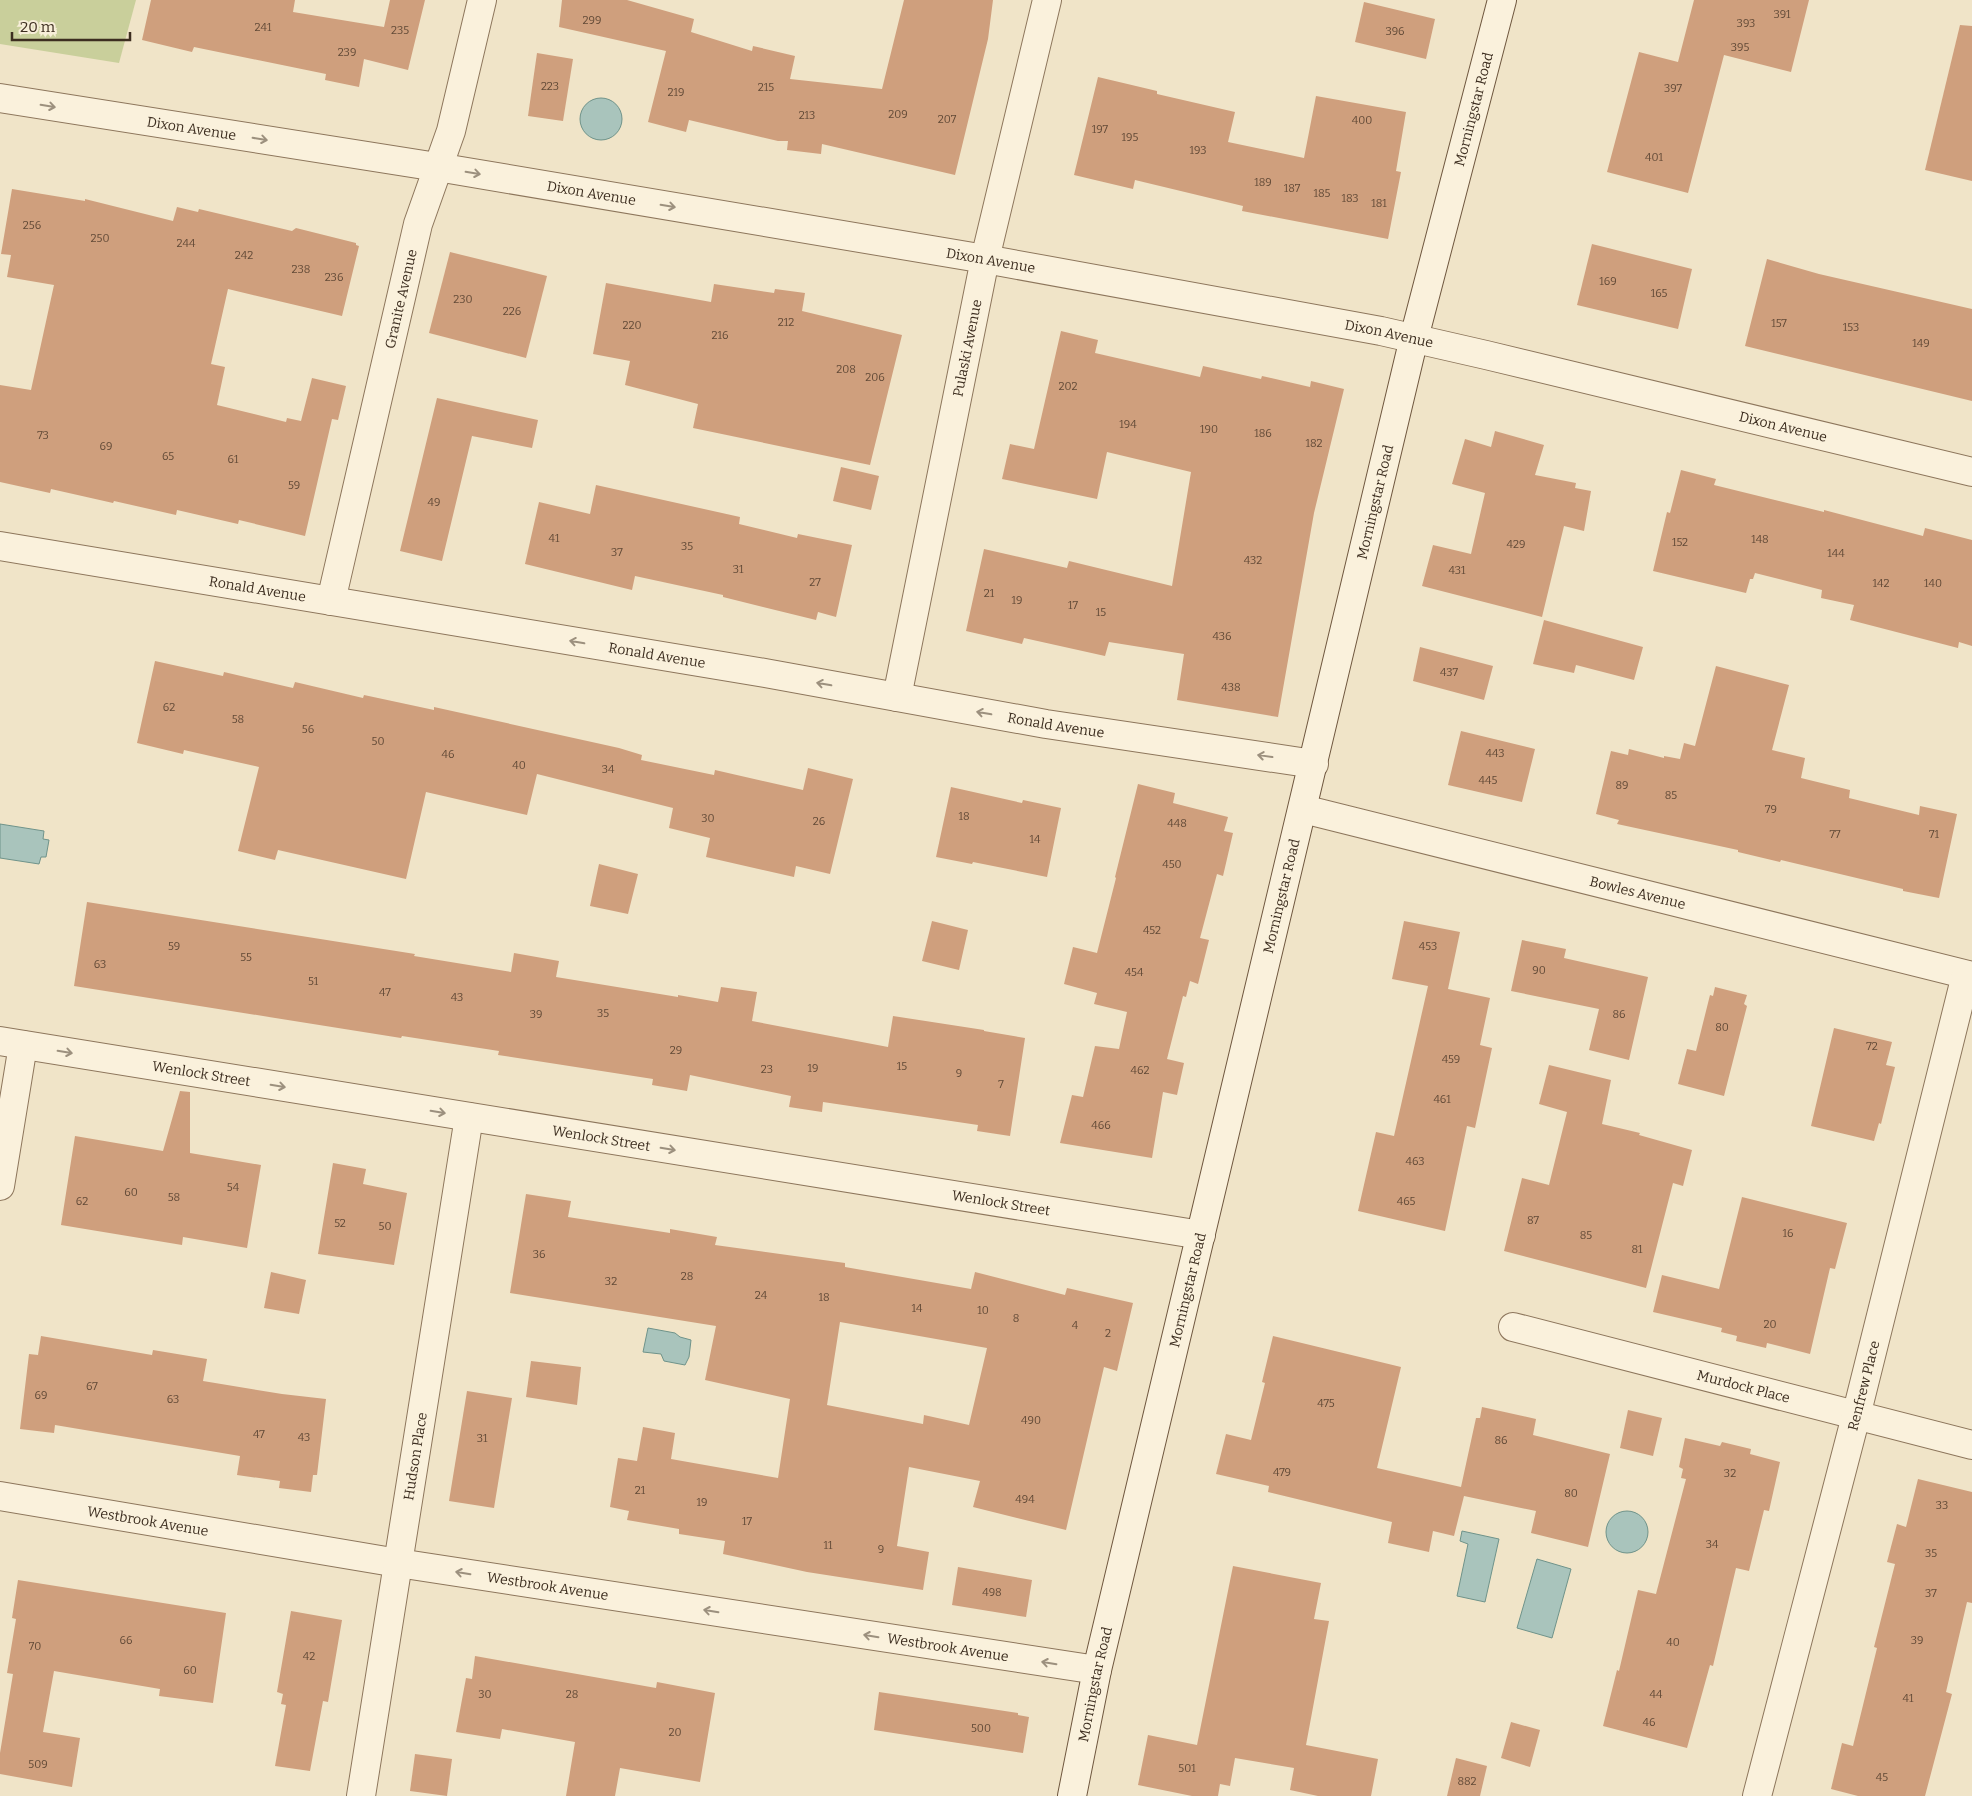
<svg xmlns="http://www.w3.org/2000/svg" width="1972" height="1796" font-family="Bitter,serif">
<rect width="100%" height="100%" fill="#f0e4c8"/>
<polygon fill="#c9cf9b" points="0,0 136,0 119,63 0,44"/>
<g fill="#a9c4bc" stroke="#6f938a">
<circle cx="601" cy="119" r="21"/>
<polygon points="0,824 44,831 43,839 49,840 46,857 41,857 39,864 0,858"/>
<polygon points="648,1328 675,1333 680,1337 691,1340 689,1357 685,1365 664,1361 661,1354 643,1352"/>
<circle cx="1627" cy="1532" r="21"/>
<polygon points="1462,1531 1499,1539 1485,1602 1457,1596 1468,1544 1460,1541"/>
<polygon points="1537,1559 1571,1569 1552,1638 1517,1628"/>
</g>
<g fill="#cf9f7d" fill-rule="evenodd">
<polygon points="151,0 295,0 293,12 384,27 390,0 425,0 408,70 364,59 359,87 325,80 326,74 194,47 192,52 142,40"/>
<polygon points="562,0 627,0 694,19 691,32 752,51 753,46 795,56 790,79 882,89 904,0 993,0 988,39 955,175 822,144 821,154 787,150 788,141 778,141 689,120 686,132 648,122 666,51 559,27"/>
<polygon points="1694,0 1809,0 1791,72 1724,55 1688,193 1607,172 1639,52 1678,62"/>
<polygon points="1364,2 1435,19 1426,59 1355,42"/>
<polygon points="1960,25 1972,26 1972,181 1925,170"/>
<polygon points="537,53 573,59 563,121 528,116"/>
<polygon points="1098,77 1157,91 1157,94 1235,112 1228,142 1304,158 1316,96 1406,112 1396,171 1401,172 1388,239 1242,211 1243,206 1135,180 1133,189 1074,175"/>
<polygon points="12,189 85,201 85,199 173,221 177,207 198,212 199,209 292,231 296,228 356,243 356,245 359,246 342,316 228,289 211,364 225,367 217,405 286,422 287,418 301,421 312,378 346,386 338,420 332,419 305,536 239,520 238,524 177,510 176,515 114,501 113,503 51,489 50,493 0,482 0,385 31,390 54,285 7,277 11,255 1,254"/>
<polygon points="1592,244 1692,269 1678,329 1577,305"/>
<polygon points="450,252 547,276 526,358 429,333"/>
<polygon points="1767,259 1819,274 1972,309 1972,401 1745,346"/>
<polygon points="606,283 711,302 714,284 774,293 775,289 805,293 802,311 902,335 870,465 693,428 698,404 625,385 630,361 593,354"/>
<polygon points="1061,331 1098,340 1095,353 1200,377 1203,366 1261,379 1262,376 1310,387 1311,381 1344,389 1314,513 1278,717 1177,700 1184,654 1109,642 1105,656 1024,638 1022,644 966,631 984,549 1067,568 1069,561 1172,586 1191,472 1107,452 1097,499 1002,479 1010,444 1034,449"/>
<polygon points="437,398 538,420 532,448 472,436 442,561 400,551"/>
<polygon points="1495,431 1544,445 1535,475 1576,483 1575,488 1591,491 1584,531 1564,526 1542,617 1422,586 1433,545 1471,554 1485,493 1452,484 1465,439 1491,447"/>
<polygon points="841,467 879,476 871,510 833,501"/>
<polygon points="1681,470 1716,479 1714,485 1824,512 1824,510 1923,536 1925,528 1972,540 1972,646 1959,642 1958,648 1850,620 1854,605 1821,598 1822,590 1755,573 1753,579 1750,579 1746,593 1653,571 1667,512 1670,513"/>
<polygon points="596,485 740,517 739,524 797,538 798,534 852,545 836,617 818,612 816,620 723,597 723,595 635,576 632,590 525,564 539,502 590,514"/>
<polygon points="1544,620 1643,647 1634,680 1576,665 1574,673 1533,664"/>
<polygon points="1420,647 1493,666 1484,700 1413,681"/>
<polygon points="155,661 223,676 224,672 293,688 295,682 363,698 364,695 434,710 434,707 619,748 642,755 641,760 714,775 715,770 803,790 808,768 853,779 830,874 796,866 794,877 706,857 710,838 669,828 673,808 537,774 527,815 426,792 406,879 278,850 275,860 238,851 259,767 184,750 183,754 137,743"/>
<polygon points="1716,666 1789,685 1772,750 1805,758 1801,778 1850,790 1849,798 1919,815 1920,806 1957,814 1939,898 1903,891 1903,889 1781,860 1780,862 1738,852 1738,850 1617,824 1619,820 1596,814 1611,751 1628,755 1629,749 1664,758 1664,756 1680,759 1684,743 1695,746"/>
<polygon points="1461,731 1535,749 1522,802 1448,785"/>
<polygon points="1138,784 1175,793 1173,803 1228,817 1224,831 1233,833 1223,876 1217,874 1200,938 1209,940 1198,984 1190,981 1186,997 1183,996 1167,1059 1184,1063 1177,1095 1163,1092 1152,1158 1060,1143 1072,1095 1083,1097 1095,1046 1119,1049 1127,1012 1094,1004 1097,993 1064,984 1073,947 1097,953 1116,878 1115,877"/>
<polygon points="951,787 1022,803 1023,800 1061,808 1047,877 973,862 972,864 936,857"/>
<polygon points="599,864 638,874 628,914 590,906"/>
<polygon points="87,902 415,954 414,956 511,972 514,953 559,961 556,977 678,997 678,995 718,1002 721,987 757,992 752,1021 888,1047 893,1016 984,1030 984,1031 1025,1038 1010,1136 977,1131 978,1125 823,1102 822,1112 789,1107 791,1096 690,1075 687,1091 652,1085 653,1079 498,1055 499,1051 402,1036 401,1038 74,986"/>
<polygon points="932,921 968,930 959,970 922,961"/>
<polygon points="1404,921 1460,932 1448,989 1490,998 1480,1045 1492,1048 1475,1128 1467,1126 1445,1231 1358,1211 1376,1132 1394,1136 1428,986 1392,979"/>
<polygon points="1522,940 1566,949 1564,958 1648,977 1629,1060 1589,1050 1599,1009 1511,991"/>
<polygon points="1715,987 1747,995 1744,1004 1747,1006 1724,1096 1678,1084 1687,1049 1696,1051 1710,995 1713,996"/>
<polygon points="1834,1028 1892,1042 1886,1065 1895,1067 1881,1124 1879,1123 1874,1141 1811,1126"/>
<polygon points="1549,1065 1611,1080 1602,1124 1640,1133 1639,1135 1692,1150 1683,1186 1673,1183 1646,1288 1504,1251 1522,1178 1549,1185 1567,1112 1539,1104"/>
<polygon points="180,1091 190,1092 190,1153 261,1165 247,1248 183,1237 182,1245 61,1225 75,1136 163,1151"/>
<polygon points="333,1163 366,1169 363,1184 407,1193 394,1265 318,1254"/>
<path d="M526,1194L571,1201L568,1217L670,1233V1229L717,1237L715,1245L845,1263V1267L971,1289L975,1272L1065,1295L1067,1288L1133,1303L1117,1371L1104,1367L1066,1530L973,1507L980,1481L909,1467L897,1546L929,1552L923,1590L807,1572L723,1554L725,1541L679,1534V1529L627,1520L629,1511L610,1507L618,1458L637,1461L643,1427L675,1433L671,1459L778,1478L790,1399L705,1380L716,1326L510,1293ZM840,1322L987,1348L969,1425L924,1415L923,1424L827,1405Z"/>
<polygon points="1742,1197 1847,1223 1835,1269 1830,1268 1810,1354 1767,1343 1766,1348 1736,1341 1737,1336 1721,1332 1722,1328 1653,1312 1662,1275 1719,1289"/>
<polygon points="271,1272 306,1280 299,1314 264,1308"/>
<polygon points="41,1336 152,1355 153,1350 207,1359 203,1381 282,1394 326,1399 317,1475 313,1475 311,1492 279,1488 280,1481 237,1475 240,1456 55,1425 54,1433 20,1429 29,1354 38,1355"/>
<polygon points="1273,1336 1401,1367 1377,1468 1461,1487 1476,1418 1480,1418 1482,1407 1536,1419 1533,1435 1610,1454 1588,1547 1531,1533 1536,1511 1464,1496 1454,1536 1433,1531 1429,1552 1388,1543 1392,1522 1268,1492 1269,1486 1216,1474 1226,1434 1251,1440 1265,1383 1262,1382"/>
<polygon points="531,1361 581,1367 577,1405 526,1397"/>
<polygon points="467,1391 512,1398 494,1508 449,1501"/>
<polygon points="1628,1410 1662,1418 1653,1456 1620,1448"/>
<polygon points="1685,1438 1720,1446 1722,1442 1751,1449 1750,1454 1780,1462 1769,1511 1764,1510 1749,1571 1736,1568 1713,1666 1710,1665 1687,1748 1603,1726 1617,1670 1619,1671 1638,1590 1656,1594 1686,1479 1681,1478 1683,1469 1679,1467"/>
<polygon points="1918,1479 1972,1492 1972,1603 1967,1602 1946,1692 1952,1694 1925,1796 1858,1796 1831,1789 1842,1743 1853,1746 1877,1648 1874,1647 1895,1564 1887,1562 1897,1524 1906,1527"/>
<polygon points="1233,1566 1321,1583 1314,1619 1329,1621 1306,1745 1378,1759 1371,1796 1318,1796 1290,1790 1294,1768 1235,1758 1230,1786 1220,1784 1218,1796 1192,1796 1138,1785 1148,1735 1197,1745"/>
<polygon points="958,1567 1032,1580 1026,1617 952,1605"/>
<polygon points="18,1580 226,1613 213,1703 159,1696 160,1689 54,1671 43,1732 80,1738 72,1787 0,1774 0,1753 13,1674 7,1673 16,1619 12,1618"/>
<polygon points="291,1611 342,1620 328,1702 323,1701 310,1771 275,1766 286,1705 281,1704 283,1694 277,1692"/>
<polygon points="475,1656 656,1688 657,1682 715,1693 700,1782 620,1768 615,1796 566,1796 575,1742 502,1729 500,1739 456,1732 466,1678 472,1679"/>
<polygon points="879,1692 1018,1713 1018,1715 1029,1717 1023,1753 874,1730"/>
<polygon points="1511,1722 1540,1730 1530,1767 1501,1758"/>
<polygon points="415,1754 452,1759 447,1796 410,1791"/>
<polygon points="1456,1758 1487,1766 1480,1796 1447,1796"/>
</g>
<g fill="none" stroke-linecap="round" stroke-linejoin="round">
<defs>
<g id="minor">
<path id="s1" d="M0,98L437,167L985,259L1381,331L1486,355L1972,472"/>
<path id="s2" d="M0,546L765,673L1046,724L1314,764"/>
<path id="s3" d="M331,601L418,224L451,131L482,0"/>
<path id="s4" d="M897,697L985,259L1047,0"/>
<path id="s5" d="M1303,809L1972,976"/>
<path id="s6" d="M0,1041L1201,1235"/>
<polyline points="0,1186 23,1045"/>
<path id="s7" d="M1513,1327L1972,1445"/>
<path id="s8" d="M0,1496L398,1563L1097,1670"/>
<path id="s9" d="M361,1796L469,1117"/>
<path id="s10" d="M1757,1796L1856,1416L1966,975"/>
</g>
<g id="secondary">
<path id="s11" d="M1072,1796L1097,1670L1414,338L1502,0"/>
</g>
</defs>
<use href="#minor" stroke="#8d765c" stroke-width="30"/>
<use href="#secondary" stroke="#6f573f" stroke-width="30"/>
<use href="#minor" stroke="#faf1dc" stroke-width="28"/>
<use href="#secondary" stroke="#faf1dc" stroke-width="28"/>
</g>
<defs><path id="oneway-shaft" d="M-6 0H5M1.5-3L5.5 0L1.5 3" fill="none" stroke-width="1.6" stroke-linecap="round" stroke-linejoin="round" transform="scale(1.25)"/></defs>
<g stroke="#9c907e">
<use href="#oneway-shaft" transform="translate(48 106) rotate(9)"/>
<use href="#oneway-shaft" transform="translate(260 139) rotate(9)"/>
<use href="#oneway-shaft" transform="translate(473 173) rotate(9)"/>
<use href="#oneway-shaft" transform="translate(668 206) rotate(9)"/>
<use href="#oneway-shaft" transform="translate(577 642) rotate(-170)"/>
<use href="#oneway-shaft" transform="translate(824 684) rotate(-170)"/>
<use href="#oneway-shaft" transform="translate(984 713) rotate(-170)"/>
<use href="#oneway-shaft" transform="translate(1265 756) rotate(-172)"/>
<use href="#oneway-shaft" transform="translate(65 1052) rotate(9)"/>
<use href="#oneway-shaft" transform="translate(278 1086) rotate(9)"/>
<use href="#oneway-shaft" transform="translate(438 1112) rotate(9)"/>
<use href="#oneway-shaft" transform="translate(668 1149) rotate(9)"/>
<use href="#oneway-shaft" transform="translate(463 1573) rotate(-171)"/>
<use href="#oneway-shaft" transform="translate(711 1611) rotate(-171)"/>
<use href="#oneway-shaft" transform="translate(871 1636) rotate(-171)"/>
<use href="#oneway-shaft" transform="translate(1049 1663) rotate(-171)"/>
</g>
<g text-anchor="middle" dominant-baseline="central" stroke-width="4" stroke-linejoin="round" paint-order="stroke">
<g font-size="11" fill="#624a37">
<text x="1782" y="14">391</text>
<text x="592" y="20">299</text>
<text x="1746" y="23">393</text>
<text x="263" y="27">241</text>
<text x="400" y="30">235</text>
<text x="1395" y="31">396</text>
<text x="1740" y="47">395</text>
<text x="347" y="52">239</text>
<text x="550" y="86">223</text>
<text x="766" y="87">215</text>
<text x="1673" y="88">397</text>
<text x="676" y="92">219</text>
<text x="898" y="114">209</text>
<text x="807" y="115">213</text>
<text x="947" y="119">207</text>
<text x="1362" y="120">400</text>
<text x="1100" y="129">197</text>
<text x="1130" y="137">195</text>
<text x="1198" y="150">193</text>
<text x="1654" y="157">401</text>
<text x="1263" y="182">189</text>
<text x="1292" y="188">187</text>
<text x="1322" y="193">185</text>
<text x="1350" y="198">183</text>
<text x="1379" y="203">181</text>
<text x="32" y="225">256</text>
<text x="100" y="238">250</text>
<text x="186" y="243">244</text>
<text x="244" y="255">242</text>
<text x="301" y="269">238</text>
<text x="334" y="277">236</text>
<text x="1608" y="281">169</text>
<text x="1659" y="293">165</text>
<text x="463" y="299">230</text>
<text x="512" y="311">226</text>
<text x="786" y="322">212</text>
<text x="1779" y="323">157</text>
<text x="632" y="325">220</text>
<text x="1851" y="327">153</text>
<text x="720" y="335">216</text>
<text x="1921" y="343">149</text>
<text x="846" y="369">208</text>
<text x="875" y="377">206</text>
<text x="1068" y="386">202</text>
<text x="1128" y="424">194</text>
<text x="1209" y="429">190</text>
<text x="1263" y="433">186</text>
<text x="43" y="435">73</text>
<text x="1314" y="443">182</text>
<text x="106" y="446">69</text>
<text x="168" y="456">65</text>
<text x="233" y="459">61</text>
<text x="294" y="485">59</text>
<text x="434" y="502">49</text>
<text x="554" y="538">41</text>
<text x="1760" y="539">148</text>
<text x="1680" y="542">152</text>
<text x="1516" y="544">429</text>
<text x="687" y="546">35</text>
<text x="617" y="552">37</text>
<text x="1836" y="553">144</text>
<text x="1253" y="560">432</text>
<text x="738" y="569">31</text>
<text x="1457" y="570">431</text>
<text x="815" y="582">27</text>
<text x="1881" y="583">142</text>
<text x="1933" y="583">140</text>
<text x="989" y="593">21</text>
<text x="1017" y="600">19</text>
<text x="1073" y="605">17</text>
<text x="1101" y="612">15</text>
<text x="1222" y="636">436</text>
<text x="1449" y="672">437</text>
<text x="1231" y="687">438</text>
<text x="169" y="707">62</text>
<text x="238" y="719">58</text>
<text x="308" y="729">56</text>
<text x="378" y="741">50</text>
<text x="1495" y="753">443</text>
<text x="448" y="754">46</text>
<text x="519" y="765">40</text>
<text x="608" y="769">34</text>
<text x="1488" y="780">445</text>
<text x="1622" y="785">89</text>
<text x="1671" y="795">85</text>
<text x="1771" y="809">79</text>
<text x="964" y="816">18</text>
<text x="708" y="818">30</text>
<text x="819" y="821">26</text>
<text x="1177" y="823">448</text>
<text x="1835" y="834">77</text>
<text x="1934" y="834">71</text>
<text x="1035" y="839">14</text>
<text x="1172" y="864">450</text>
<text x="1152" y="930">452</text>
<text x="174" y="946">59</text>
<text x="1428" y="946">453</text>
<text x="246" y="957">55</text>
<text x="100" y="964">63</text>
<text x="1539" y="970">90</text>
<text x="1134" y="972">454</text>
<text x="313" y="981">51</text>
<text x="385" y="992">47</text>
<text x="457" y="997">43</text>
<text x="603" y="1013">35</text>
<text x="536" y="1014">39</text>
<text x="1619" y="1014">86</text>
<text x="1722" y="1027">80</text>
<text x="1872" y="1046">72</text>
<text x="676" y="1050">29</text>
<text x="1451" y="1059">459</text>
<text x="902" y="1066">15</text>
<text x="813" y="1068">19</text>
<text x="767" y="1069">23</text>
<text x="1140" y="1070">462</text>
<text x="959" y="1073">9</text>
<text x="1001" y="1084">7</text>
<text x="1442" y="1099">461</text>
<text x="1101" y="1125">466</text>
<text x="1415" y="1161">463</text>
<text x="233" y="1187">54</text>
<text x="131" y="1192">60</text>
<text x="174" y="1197">58</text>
<text x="82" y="1201">62</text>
<text x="1406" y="1201">465</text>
<text x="1533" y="1220">87</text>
<text x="340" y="1223">52</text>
<text x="385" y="1226">50</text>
<text x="1788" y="1233">16</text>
<text x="1586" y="1235">85</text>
<text x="1637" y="1249">81</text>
<text x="539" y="1254">36</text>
<text x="687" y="1276">28</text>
<text x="611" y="1281">32</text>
<text x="761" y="1295">24</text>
<text x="824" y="1297">18</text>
<text x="917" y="1308">14</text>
<text x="983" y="1310">10</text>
<text x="1016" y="1318">8</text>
<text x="1770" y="1324">20</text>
<text x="1075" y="1325">4</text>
<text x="1108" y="1333">2</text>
<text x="92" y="1386">67</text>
<text x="41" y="1395">69</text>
<text x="173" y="1399">63</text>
<text x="1326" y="1403">475</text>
<text x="1031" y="1420">490</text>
<text x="259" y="1434">47</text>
<text x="304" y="1437">43</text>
<text x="482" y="1438">31</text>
<text x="1501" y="1440">86</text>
<text x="1282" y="1472">479</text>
<text x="1730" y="1473">32</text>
<text x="640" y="1490">21</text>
<text x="1571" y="1493">80</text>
<text x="1025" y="1499">494</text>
<text x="702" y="1502">19</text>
<text x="1942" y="1505">33</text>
<text x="747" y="1521">17</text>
<text x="1712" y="1544">34</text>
<text x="828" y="1545">11</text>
<text x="881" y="1549">9</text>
<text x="1931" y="1553">35</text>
<text x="992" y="1592">498</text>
<text x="1931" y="1593">37</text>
<text x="126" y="1640">66</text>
<text x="1917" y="1640">39</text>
<text x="1673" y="1642">40</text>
<text x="35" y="1646">70</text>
<text x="309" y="1656">42</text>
<text x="190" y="1670">60</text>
<text x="485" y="1694">30</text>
<text x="572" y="1694">28</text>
<text x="1656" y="1694">44</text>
<text x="1908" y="1698">41</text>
<text x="1649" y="1722">46</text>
<text x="981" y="1728">500</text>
<text x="675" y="1732">20</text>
<text x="38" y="1764">509</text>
<text x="1187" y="1768">501</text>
<text x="1882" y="1777">45</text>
<text x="1467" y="1781">882</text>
</g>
<g font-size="14" fill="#3d2e20" stroke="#f7eed8">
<text stroke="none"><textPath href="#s11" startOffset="1734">Morningstar Road</textPath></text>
<text stroke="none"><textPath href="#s1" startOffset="194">Dixon Avenue</textPath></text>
<text stroke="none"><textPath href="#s1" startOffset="599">Dixon Avenue</textPath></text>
<text stroke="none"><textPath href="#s1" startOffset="1004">Dixon Avenue</textPath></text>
<text stroke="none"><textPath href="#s3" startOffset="310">Granite Avenue</textPath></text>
<text stroke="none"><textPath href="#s1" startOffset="1409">Dixon Avenue</textPath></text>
<text stroke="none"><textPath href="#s4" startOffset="356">Pulaski Avenue</textPath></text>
<text stroke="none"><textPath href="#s1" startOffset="1814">Dixon Avenue</textPath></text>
<text stroke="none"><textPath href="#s11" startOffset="1329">Morningstar Road</textPath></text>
<text stroke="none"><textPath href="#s2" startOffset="261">Ronald Avenue</textPath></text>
<text stroke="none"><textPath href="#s2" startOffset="666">Ronald Avenue</textPath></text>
<text stroke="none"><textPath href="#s2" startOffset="1071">Ronald Avenue</textPath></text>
<text stroke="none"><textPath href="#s5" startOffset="345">Bowles Avenue</textPath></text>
<text stroke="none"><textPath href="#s11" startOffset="924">Morningstar Road</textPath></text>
<text stroke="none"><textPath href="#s6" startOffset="204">Wenlock Street</textPath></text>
<text stroke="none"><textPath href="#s6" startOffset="609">Wenlock Street</textPath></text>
<text stroke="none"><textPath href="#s6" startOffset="1014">Wenlock Street</textPath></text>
<text stroke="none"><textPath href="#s11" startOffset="519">Morningstar Road</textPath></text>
<text stroke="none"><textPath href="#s10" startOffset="424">Renfrew Place</textPath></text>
<text stroke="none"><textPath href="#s7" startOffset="238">Murdock Place</textPath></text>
<text stroke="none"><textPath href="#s9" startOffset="344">Hudson Place</textPath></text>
<text stroke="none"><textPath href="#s8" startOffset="150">Westbrook Avenue</textPath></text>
<text stroke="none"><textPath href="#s8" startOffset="555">Westbrook Avenue</textPath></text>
<text stroke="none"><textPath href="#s8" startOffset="960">Westbrook Avenue</textPath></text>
<text stroke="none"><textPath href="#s11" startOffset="114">Morningstar Road</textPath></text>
</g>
</g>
<path d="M12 32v8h118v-8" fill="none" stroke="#3d2e20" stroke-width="2.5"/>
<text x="20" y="32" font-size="15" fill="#3d2e20" stroke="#f7eed8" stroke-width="4" paint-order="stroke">20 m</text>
</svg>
